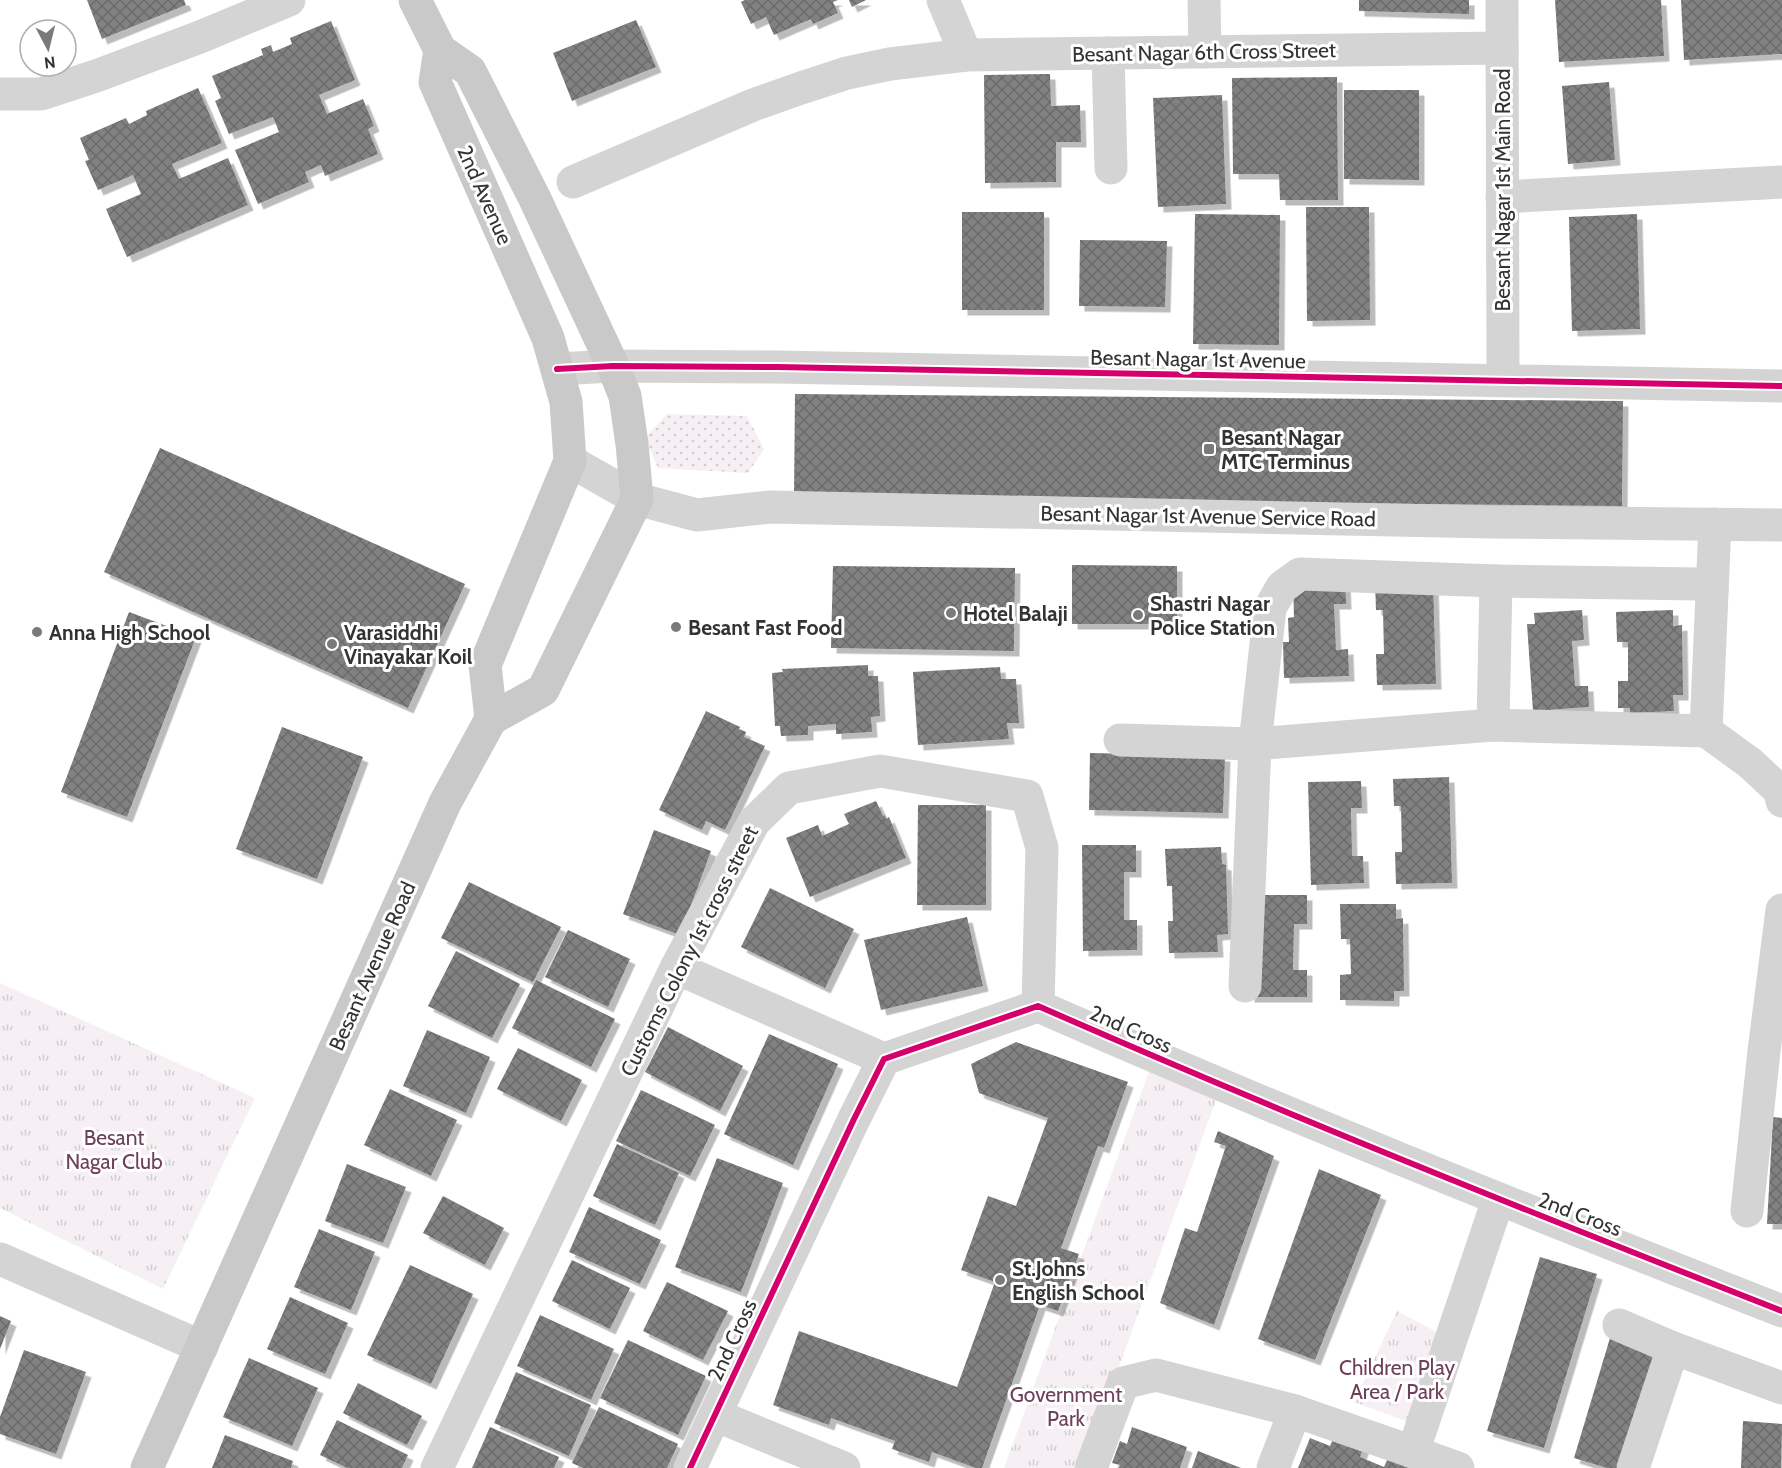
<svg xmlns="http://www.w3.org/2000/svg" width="1782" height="1468" font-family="Cabin,sans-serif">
<defs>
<pattern id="park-tufts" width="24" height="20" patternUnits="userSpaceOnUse" patternTransform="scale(1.5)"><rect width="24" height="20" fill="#f6eff3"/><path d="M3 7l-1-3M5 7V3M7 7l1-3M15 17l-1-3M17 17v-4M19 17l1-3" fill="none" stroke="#d3cdd1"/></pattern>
<pattern id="garden-dots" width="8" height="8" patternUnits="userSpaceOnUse" patternTransform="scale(1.5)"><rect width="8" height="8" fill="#f6eff3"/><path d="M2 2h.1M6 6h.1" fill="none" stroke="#d3cdd1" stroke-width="1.8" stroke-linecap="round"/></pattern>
<pattern id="building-cross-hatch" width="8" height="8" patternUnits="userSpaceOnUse" patternTransform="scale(1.5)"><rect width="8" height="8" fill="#818181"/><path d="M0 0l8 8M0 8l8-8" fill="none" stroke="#6a6a6a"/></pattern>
<filter id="shadow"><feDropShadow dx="5.5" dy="5.5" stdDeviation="0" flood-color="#0004"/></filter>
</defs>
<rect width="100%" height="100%" fill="#fff"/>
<g fill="url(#park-tufts)">
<polygon points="0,983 255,1098 163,1289 0,1208"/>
<polygon points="1150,1069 1216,1100 1082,1468 1004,1468"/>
<polygon points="1397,1311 1446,1337 1411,1423 1354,1402"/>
</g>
<polygon fill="url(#garden-dots)" points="667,414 747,416 764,449 748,473 658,468 645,438"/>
<g fill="url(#building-cross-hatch)" filter="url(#shadow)">
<polygon points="87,0 184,0 186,5 102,39"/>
<polygon points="745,0 838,0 833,2 838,13 813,24 811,19 774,35 766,17 751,24 741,2"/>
<polygon points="849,0 866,0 852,7"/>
<polygon points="1359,0 1469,0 1469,14 1359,11"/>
<polygon points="1555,0 1661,0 1664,56 1559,62"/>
<polygon points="1681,0 1782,0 1782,54 1684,60"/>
<polygon points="636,20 656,67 572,101 553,53"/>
<polygon points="331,21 355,80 319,95 327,114 363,99 374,126 368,129 378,154 325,176 321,165 305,172 309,182 258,204 235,150 279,132 273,117 229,134 215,101 221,98 212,76 263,55 261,49 271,45 273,52 292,44 290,38"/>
<polygon points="1050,74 1051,106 1080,105 1081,142 1056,142 1056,182 985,183 984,75"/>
<polygon points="1337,77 1338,200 1280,200 1279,174 1233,174 1232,78"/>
<polygon points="1609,82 1615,160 1568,164 1562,86"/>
<polygon points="198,88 222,143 172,164 179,179 228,158 248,205 127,257 106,209 141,194 133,175 98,190 85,161 89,160 80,138 126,118 129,124 147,115 146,111"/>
<polygon points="1344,90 1419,90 1419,180 1344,179"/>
<polygon points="1222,95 1226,204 1158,207 1153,98"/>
<polygon points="1306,207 1369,207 1370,320 1307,321"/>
<rect x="962" y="212" width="82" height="98"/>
<polygon points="1195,214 1280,215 1279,345 1193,344"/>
<polygon points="1637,214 1640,329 1572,331 1569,217"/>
<polygon points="1080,240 1167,241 1165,307 1079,306"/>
<polygon points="795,394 1623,401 1622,506 794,498"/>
<polygon points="160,448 465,584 408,708 104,572"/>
<polygon points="1072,565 1177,566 1177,624 1072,624"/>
<polygon points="833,566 1015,568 1014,651 831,648"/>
<polygon points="1345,579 1346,604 1334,604 1336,650 1348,649 1349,676 1284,678 1283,642 1289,642 1288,618 1294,617 1293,581"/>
<polygon points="1433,580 1436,684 1377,685 1376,654 1384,654 1383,610 1376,610 1375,581"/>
<polygon points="1582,610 1584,640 1572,641 1575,686 1588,686 1589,707 1533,711 1527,624 1535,624 1534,613"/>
<polygon points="1673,610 1673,626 1682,625 1683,695 1673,695 1674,711 1630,713 1630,708 1618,708 1618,681 1628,681 1628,642 1617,642 1616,612"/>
<polygon points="129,612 196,637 127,817 61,792"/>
<polygon points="868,665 868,676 878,676 880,716 871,717 872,732 836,734 836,724 808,726 808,735 781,736 780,726 775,726 772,673 783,672 782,669"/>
<polygon points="1000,667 1001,679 1016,679 1019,723 1007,723 1009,739 918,745 913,672"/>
<polygon points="706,711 740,727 739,729 746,732 744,737 765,746 725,830 706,821 702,830 659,810"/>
<polygon points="282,727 363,757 317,879 236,849"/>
<polygon points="1090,753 1225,756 1223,813 1089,810"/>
<polygon points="1449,777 1452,883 1396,884 1395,852 1402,852 1401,806 1394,806 1393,779"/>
<polygon points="1361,781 1362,808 1351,808 1352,856 1363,856 1364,883 1311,885 1308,782"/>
<polygon points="876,801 883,816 885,815 886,819 889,817 906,858 810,897 786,838 818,825 822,836 849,824 844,814"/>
<polygon points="918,805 986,805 986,905 917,905"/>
<polygon points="654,830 711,851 680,935 623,914"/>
<polygon points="1082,845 1136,845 1136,872 1124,872 1124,920 1137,920 1137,950 1083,951"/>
<polygon points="1221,847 1222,864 1226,865 1228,934 1217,935 1218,952 1169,953 1168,921 1173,921 1172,886 1167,886 1165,849"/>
<polygon points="469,882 561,927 533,982 441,938"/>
<polygon points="770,888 854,929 825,988 741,947"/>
<polygon points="1253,895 1307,895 1307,924 1294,924 1293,970 1307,970 1307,997 1249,997"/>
<polygon points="1340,904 1396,904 1396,919 1403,918 1404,991 1394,991 1394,1001 1340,1000 1340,975 1351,974 1350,939 1341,939"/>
<polygon points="967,917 983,986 881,1010 864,940"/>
<polygon points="568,930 630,959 608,1007 545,977"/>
<polygon points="456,951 520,984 492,1038 428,1006"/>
<polygon points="536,980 615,1019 591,1067 512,1028"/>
<polygon points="668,1027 743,1066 720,1111 645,1072"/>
<polygon points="427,1030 490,1057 466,1113 403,1086"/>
<polygon points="769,1034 838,1064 793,1165 724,1134"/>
<polygon points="1016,1042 1128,1082 1104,1148 1098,1146 1061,1248 1079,1254 1058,1311 1040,1305 982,1468 976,1468 932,1452 929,1462 892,1449 895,1441 831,1418 829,1425 773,1405 799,1331 957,1387 995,1282 961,1270 988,1196 1016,1206 1048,1118 979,1093 971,1064"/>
<polygon points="518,1048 582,1080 561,1121 497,1089"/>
<polygon points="390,1089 457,1120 431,1176 364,1145"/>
<polygon points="641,1090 715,1125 690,1176 616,1141"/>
<polygon points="1773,1117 1782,1118 1782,1224 1767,1224"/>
<polygon points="1218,1131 1274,1156 1214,1325 1160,1303 1185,1228 1197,1232 1226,1146 1214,1142"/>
<polygon points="617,1144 679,1173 655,1225 593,1196"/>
<polygon points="717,1158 783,1183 741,1292 675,1267"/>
<polygon points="347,1164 406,1187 383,1243 325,1221"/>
<polygon points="1319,1169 1381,1195 1315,1360 1258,1339"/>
<polygon points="443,1196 504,1228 485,1265 423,1233"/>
<polygon points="589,1207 661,1240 640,1284 569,1252"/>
<polygon points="319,1229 375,1252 351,1310 294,1287"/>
<polygon points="1540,1257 1597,1274 1544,1448 1487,1431"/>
<polygon points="572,1260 630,1288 610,1329 552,1301"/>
<polygon points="410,1265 473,1294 431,1384 367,1355"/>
<polygon points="667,1282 728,1311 703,1360 643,1331"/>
<polygon points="290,1297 348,1323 325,1374 267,1349"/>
<polygon points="540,1315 614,1349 591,1400 517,1366"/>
<polygon points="0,1316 11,1321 0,1349"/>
<polygon points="1613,1328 1657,1347 1619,1468 1607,1468 1574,1458"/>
<polygon points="628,1340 706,1376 678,1435 600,1398"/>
<polygon points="24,1350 86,1372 56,1454 0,1434 0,1417"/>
<polygon points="249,1358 318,1388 292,1446 223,1417"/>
<polygon points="516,1372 591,1405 569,1456 494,1423"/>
<polygon points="358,1383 422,1416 407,1445 343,1413"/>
<polygon points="599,1407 678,1444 667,1468 583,1468 572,1463"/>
<polygon points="337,1420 408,1455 402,1468 347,1468 320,1455"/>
<polygon points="1743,1421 1782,1424 1781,1468 1741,1468"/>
<polygon points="490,1427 559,1457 554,1468 472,1468"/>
<polygon points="1132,1427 1187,1447 1180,1468 1119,1468 1120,1465 1112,1463 1120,1441 1127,1444"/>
<polygon points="1336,1432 1365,1444 1360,1457 1384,1467 1390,1453 1411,1468 1298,1468 1310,1438 1330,1446"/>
<polygon points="225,1435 293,1461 291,1468 212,1468"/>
<polygon points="1198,1451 1241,1468 1192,1468"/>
</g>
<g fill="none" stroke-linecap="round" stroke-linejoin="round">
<g stroke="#d4d4d4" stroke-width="33">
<polyline points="943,0 966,55"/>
<polyline points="1204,0 1205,52"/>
<polyline points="1502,0 1503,380"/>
<polyline points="1108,53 1111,168"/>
<polyline points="0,94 41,94 96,76 200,37 289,0"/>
<polyline points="573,182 753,105 801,88 847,73 890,64 966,55 1502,48"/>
<polyline points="1502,197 1782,182"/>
<polyline points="557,369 613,366 777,367 1782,386"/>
<polyline points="570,461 637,499 697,515 770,507 1492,522 1782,525"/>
<polyline points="1493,725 1496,581"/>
<polyline points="1706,731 1750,763 1780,791 1782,801"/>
<polyline points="1120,740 1255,744 1493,725 1706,731 1715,524"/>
<polyline points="676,968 884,1059"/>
<polyline points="1245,986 1255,744 1270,608 1282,587 1300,574 1496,581 1699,584 1712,589"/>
<polyline points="1747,1211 1764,1051 1782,910"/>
<polyline points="0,1259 202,1347"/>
<polyline points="1619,1325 1673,1348 1633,1468"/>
<polyline points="1673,1348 1782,1388"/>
<polyline points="715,1415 844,1468"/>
<polyline points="1413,1452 1458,1468"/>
<polyline points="437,1468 676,968 754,822 789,788 880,771 1027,796 1042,848 1038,1006"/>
<path d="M690,1468L854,1119L884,1059L1038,1006C1284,1114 1532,1213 1782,1311"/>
<polyline points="1091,1468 1123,1383 1156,1375 1295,1411 1413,1452 1498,1200"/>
<polyline points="1273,1468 1295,1411"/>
</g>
<g stroke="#c9c9c9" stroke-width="33">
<polyline points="415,0 440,50 470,71 535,199 613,366 625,396 632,444 637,499 543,690 491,719"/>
<polyline points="147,1468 445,803 491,719 485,665 570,461 566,402 548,338 435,82 440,50"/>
</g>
<defs>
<g id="cycleway">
<polyline points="557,369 613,366 777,367 1782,386"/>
<path d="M690,1468L854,1119L884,1059L1038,1006C1284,1114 1532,1213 1782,1311"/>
</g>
</defs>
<use href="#cycleway" stroke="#fff" stroke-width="10"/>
<use href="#cycleway" stroke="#d6006c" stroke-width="6"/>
</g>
<g fill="#7a7a7a" stroke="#fff" stroke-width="2">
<rect x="1203" y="443" width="12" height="12" rx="3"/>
<circle cx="951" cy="613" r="6"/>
<circle cx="1138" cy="615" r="6"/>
<circle cx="676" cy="627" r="6"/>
<circle cx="37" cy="632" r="6"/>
<circle cx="332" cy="644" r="6"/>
<circle cx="1000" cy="1280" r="6"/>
</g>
<g text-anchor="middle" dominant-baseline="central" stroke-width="6" stroke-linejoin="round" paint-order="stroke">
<g font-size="21" fill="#333" stroke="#fff">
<text transform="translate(1204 52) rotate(-1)">Besant Nagar 6th Cross Street</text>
<text transform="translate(1502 190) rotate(-90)">Besant Nagar 1st Main Road</text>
<text transform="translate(485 195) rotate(66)">2nd Avenue</text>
<text transform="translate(1198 359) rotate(1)">Besant Nagar 1st Avenue</text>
<text transform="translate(1208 516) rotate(1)">Besant Nagar 1st Avenue Service Road</text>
<text transform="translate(689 951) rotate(-63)">Customs Colony 1st cross street</text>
<text transform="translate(372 966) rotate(-66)">Besant Avenue Road</text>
<text transform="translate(1131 1029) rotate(24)">2nd Cross</text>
<text transform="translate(1580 1214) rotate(21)">2nd Cross</text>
<text transform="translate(732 1340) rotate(-65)">2nd Cross</text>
</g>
<g font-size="21" font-weight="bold" fill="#333" stroke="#fff" text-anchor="start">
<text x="1221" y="437">Besant Nagar<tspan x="1221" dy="24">MTC Terminus</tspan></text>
<text x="1150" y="603">Shastri Nagar<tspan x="1150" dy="24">Police Station</tspan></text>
<text x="963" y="613">Hotel Balaji</text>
<text x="688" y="627">Besant Fast Food</text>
<text x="49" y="632">Anna High School</text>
<text x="344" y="632">Varasiddhi<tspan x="344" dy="24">Vinayakar Koil</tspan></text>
<text x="1012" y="1268">St.Johns<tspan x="1012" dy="24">English School</tspan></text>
</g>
<g font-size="21" fill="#6e405a" stroke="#fff">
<text x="114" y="1137">Besant<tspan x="114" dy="24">Nagar Club</tspan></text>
<text x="1397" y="1367">Children Play<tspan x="1397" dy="24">Area / Park</tspan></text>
<text x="1066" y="1394">Government<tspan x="1066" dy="24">Park</tspan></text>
</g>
</g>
<g transform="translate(48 48) rotate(173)"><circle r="28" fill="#ffffff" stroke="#adadad" stroke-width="1.5"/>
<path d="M0-4.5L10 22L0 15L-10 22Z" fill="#7a7a7a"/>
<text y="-9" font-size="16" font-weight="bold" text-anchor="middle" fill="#333333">N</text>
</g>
</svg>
